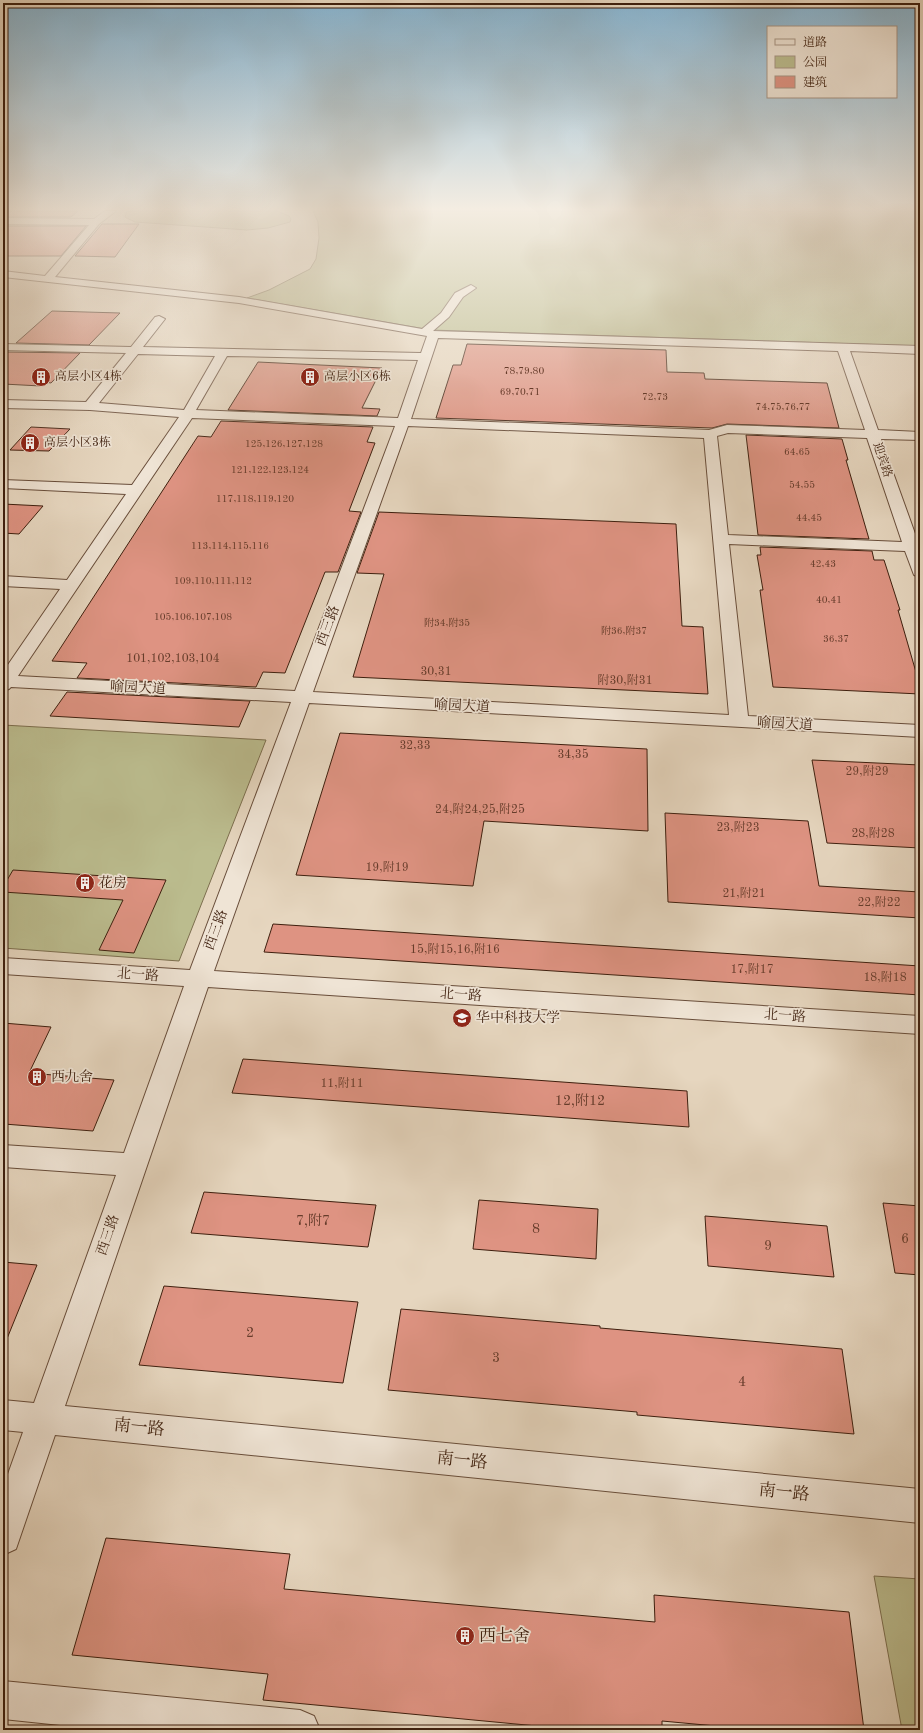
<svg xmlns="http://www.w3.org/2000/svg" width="923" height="1733" font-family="'Old Standard TT','Noto Serif SC',serif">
<rect width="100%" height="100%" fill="#e6d6bf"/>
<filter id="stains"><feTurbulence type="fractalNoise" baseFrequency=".005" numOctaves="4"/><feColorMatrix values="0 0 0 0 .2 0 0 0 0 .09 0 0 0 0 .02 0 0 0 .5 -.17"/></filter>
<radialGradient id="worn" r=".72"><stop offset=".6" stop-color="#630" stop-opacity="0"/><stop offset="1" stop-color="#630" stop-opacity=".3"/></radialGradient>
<g fill="#bbbc8e" stroke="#7c6e4e">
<polygon points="127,211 277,211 289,216 291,219 290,222 268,228 247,230 135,222 125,217"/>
<polygon points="313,211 920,211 920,346 431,330 247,298 269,290 310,269 316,259 319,238 318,222"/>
<polygon points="3,725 266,740 179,961 3,948"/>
<polygon points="874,1576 920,1579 920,1730 902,1730"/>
</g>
<g fill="#de9382" stroke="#3e1f0e">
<polygon points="3,211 78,211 71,217 3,217"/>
<polygon points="102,224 139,224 115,257 75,256"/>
<polygon points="3,226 86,226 61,256 3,256"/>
<polygon points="52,311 120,313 89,345 16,343"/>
<polygon points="467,344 666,350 667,372 704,373 705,379 827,383 839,428 727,424 712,428 436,418 453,365 461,365"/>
<polygon points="6,352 80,353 51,383 45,382 41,386 3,384 3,354"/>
<polygon points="258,362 382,368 362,408 380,409 377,416 228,410"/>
<polygon points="221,421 373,427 367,442 375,443 349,511 361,512 338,572 325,572 285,673 263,672 256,687 77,678 87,663 52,661 198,436 211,437"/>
<polygon points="31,427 70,429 49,451 10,450"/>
<polygon points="746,435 842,439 848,460 846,460 869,539 758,535"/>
<polygon points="3,504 43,506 19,534 3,533"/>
<polygon points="379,512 676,524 682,626 703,627 708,694 353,677 384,574 357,573"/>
<polygon points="760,547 872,551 874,560 884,560 900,610 898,610 920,686 920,694 773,687 760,590 763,590 757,555 761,555"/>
<polygon points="67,692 250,701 239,727 50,716"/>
<polygon points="340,733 647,749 648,831 484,821 473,886 296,875"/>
<polygon points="812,760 920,765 920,848 827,843"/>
<polygon points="665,813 808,821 819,886 920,892 920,918 668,902"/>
<polygon points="13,870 166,880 134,953 99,950 123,900 3,892 3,887"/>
<polygon points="273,924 920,966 920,995 264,952"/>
<polygon points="3,1023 51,1027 29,1073 114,1080 93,1131 4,1124 3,1126"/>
<polygon points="243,1059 687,1091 689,1127 232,1093"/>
<polygon points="204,1192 376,1205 368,1247 191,1233"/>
<polygon points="479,1200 598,1209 596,1259 473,1249"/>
<polygon points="883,1203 920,1206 920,1275 895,1273"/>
<polygon points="705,1216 827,1226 834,1277 708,1266"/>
<polygon points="3,1262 37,1265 4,1346 3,1346"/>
<polygon points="164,1286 358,1302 343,1383 139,1365"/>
<polygon points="401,1309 600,1326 600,1328 842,1349 854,1434 637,1415 637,1412 388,1390"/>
<polygon points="106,1538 290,1554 284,1589 655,1622 654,1595 849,1612 864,1730 759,1730 662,1721 662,1730 579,1730 263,1700 268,1674 72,1655"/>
</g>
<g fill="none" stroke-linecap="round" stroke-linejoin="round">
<defs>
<g id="minor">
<path d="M105,211H116L99,224L55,277L239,297L422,329L441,313L455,293L471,285L476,288L463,297L449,317L433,331L920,346V354L850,351L878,430L920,432V440L881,439L918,542H920V577L914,575L905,551L729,544L748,716L920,725V737L309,703L214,971L920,1016V1034L208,987L65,1406L920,1489V1523L55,1435L16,1549L3,1555V1488L23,1432L3,1430V1400L34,1403L116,1175L3,1167V1145L124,1153L184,986L3,974V958L190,970L291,702L11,687L9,689L3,691V672L60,589L3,586V576L67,580L126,494L3,488V480L132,485L179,417L90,410L3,408V400L86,402L126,353L3,350V344L131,347L155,317L159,316L165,319L143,347L421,353L427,336L239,303L3,277V271L45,276L89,225L3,224V218L94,219ZM438,338L838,351L865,430L727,425L709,430L411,419ZM138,354L215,356L184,410L99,403ZM227,356L418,360L398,418L196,410ZM192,418L395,426L295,691L18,676ZM408,426L704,438L729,715L313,692ZM728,433L867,438L902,542L728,535L717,436Z"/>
<polygon points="3,1681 300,1710 314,1716 320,1730 108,1730 3,1719"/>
</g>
</defs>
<use href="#minor" stroke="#684d3a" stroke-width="2"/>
<use href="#minor" fill="#efe4d5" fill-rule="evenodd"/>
</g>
<linearGradient id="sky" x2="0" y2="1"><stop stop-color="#87b6d4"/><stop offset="0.46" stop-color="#f4ede2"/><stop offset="1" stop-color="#f4ede2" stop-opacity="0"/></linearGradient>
<rect width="923" height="454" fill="url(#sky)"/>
<defs>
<symbol id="building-disc" viewBox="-11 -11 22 22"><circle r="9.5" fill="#8f2418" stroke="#efe4d5"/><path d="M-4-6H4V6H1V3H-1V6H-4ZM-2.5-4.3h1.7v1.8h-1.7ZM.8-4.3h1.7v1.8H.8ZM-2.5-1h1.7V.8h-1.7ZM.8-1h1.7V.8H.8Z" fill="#fff"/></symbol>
<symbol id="university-disc" viewBox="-11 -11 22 22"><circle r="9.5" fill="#8f2418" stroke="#efe4d5"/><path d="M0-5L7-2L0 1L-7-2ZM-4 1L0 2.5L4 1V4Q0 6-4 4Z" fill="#fff"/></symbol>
</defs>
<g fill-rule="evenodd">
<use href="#building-disc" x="30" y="366" width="22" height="22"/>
<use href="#building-disc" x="299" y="366" width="22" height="22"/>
<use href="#building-disc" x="19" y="432" width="22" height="22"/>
<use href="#building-disc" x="74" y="872" width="22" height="22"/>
<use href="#university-disc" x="451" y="1007" width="22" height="22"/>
<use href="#building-disc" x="26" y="1066" width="22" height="22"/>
<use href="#building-disc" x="454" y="1625" width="22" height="22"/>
</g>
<g text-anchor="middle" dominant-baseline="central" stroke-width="3.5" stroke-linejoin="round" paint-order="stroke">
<g font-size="10" fill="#663c2b">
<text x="524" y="371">78,79,80</text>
<text x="520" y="392">69,70,71</text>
<text x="655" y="397">72,73</text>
<text x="783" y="407">74,75,76,77</text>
<text x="284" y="444">125,126,127,128</text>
<text x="797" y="452">64,65</text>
<text x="270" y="470">121,122,123,124</text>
<text x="802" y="485">54,55</text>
<text x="255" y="499">117,118,119,120</text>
<text x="809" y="518">44,45</text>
<text x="230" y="546">113,114,115,116</text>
<text x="823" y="564">42,43</text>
<text x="213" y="581">109,110,111,112</text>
<text x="829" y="600">40,41</text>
<text x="193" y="617">105,106,107,108</text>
<text x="447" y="623">附34,附35</text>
<text x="624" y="631">附36,附37</text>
<text x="836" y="639">36,37</text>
</g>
<g font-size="12" fill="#3e1f0e" stroke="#efe4d5" text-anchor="start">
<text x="55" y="377">高层小区4栋</text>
<text x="324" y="377">高层小区6栋</text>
<text x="44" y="443">高层小区3栋</text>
</g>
<g font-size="12" fill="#3e1f0e" stroke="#efe4d5">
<text transform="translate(882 460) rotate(71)">迎宾路</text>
</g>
<g font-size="12" fill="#663c2b">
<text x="173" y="659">101,102,103,104</text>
<text x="436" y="672">30,31</text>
<text x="625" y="681">附30,附31</text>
<text x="415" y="746">32,33</text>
<text x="573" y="755">34,35</text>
<text x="867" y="772">29,附29</text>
<text x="480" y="810">24,附24,25,附25</text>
<text x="738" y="828">23,附23</text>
<text x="873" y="834">28,附28</text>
<text x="387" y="868">19,附19</text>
<text x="744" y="894">21,附21</text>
<text x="879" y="903">22,附22</text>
<text x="455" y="950">15,附15,16,附16</text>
<text x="752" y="970">17,附17</text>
<text x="885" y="978">18,附18</text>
<text x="342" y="1084">11,附11</text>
</g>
<g font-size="14" fill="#3e1f0e" stroke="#efe4d5">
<text transform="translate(328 626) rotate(-70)">西三路</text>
<text transform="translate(138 688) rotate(3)">喻园大道</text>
<text transform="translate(462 706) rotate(3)">喻园大道</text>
<text transform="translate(785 724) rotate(3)">喻园大道</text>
<text transform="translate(216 930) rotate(-70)">西三路</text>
<text transform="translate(138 975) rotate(4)">北一路</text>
<text transform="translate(461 995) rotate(4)">北一路</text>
<text transform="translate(785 1016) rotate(4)">北一路</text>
<text transform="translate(108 1235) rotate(-71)">西三路</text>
</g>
<g font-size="14" fill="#3e1f0e" stroke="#efe4d5" text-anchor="start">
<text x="99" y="883">花房</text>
<text x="476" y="1018">华中科技大学</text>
<text x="51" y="1077">西九舍</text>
</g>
<g font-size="14" fill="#663c2b">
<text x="580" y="1101">12,附12</text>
<text x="313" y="1221">7,附7</text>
<text x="536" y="1229">8</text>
<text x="905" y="1239">6</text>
<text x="768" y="1246">9</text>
<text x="250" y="1333">2</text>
<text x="496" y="1358">3</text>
<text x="742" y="1382">4</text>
</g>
<g font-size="17" fill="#3e1f0e" stroke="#efe4d5">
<text transform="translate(139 1428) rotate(6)">南一路</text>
<text transform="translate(462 1461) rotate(6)">南一路</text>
<text transform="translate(784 1493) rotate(6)">南一路</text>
</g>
<g font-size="17" fill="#3e1f0e" stroke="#efe4d5" text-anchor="start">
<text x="479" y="1636">西七舍</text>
</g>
</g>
<rect width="923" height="1733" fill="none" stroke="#e6d6bf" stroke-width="16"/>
<rect x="4" y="4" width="915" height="1725" fill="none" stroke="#3e1f0e" stroke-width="2"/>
<rect x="8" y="8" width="907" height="1717" fill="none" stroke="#3e1f0e"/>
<rect x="767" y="26" width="130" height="72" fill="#efe4d5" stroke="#a89585"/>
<rect x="775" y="39" width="20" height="6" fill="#efe4d5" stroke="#a89585"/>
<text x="803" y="46" font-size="12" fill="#3e1f0e">道路</text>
<rect x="775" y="56" width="20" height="12" fill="#bbbc8e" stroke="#a89585"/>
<text x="803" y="66" font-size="12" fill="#3e1f0e">公园</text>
<rect x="775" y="76" width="20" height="12" fill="#de9382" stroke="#a89585"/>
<text x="803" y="86" font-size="12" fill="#3e1f0e">建筑</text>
<rect width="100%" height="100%" filter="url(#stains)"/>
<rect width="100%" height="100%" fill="url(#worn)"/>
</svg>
